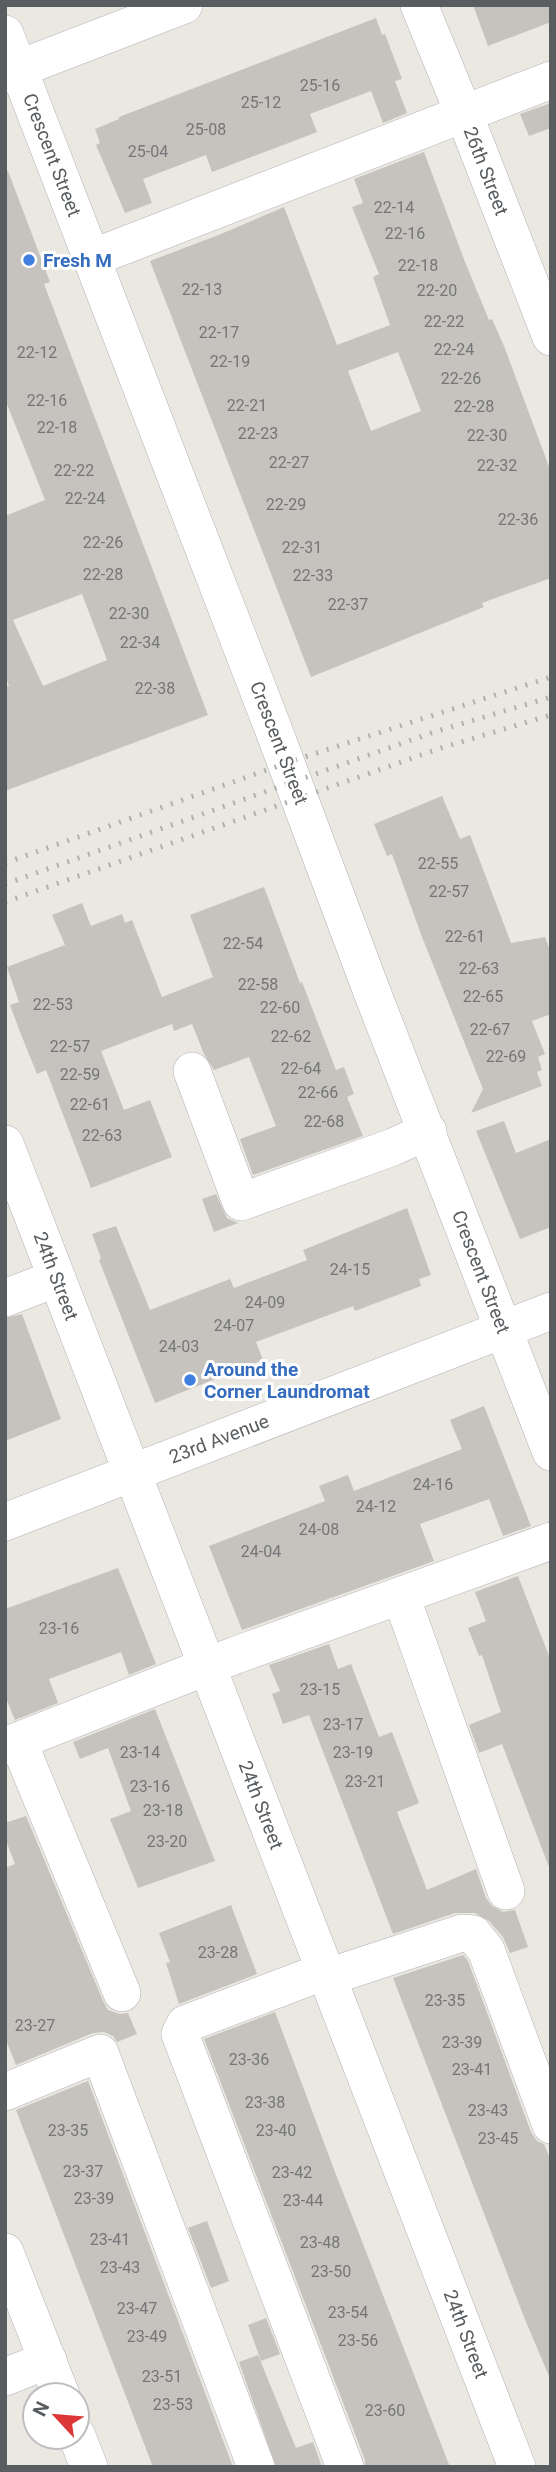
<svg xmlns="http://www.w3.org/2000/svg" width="556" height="2472" font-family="Roboto,sans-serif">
<rect width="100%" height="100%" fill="#ebe8e1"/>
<g fill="#c6c3be" fill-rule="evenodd">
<polygon points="473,5 551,5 551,22 488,46"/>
<polygon points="376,18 382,35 385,34 402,79 395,81 407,113 383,123 371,91 310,114 317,132 286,144 212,172 206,155 143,179 152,203 125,213 96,145 100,143 95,129 119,119 119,117"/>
<polygon points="551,103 551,128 529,136 520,114"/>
<path d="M424,152L465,262L489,320L492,319L504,346L551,472V578L482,603L484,607L311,677L150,261L221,234L284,207L337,345L390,325L373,277L379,274L352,207L363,203L354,179ZM398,352L421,411L371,431L348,371Z"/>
<path d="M8,171L50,282L44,284L208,715L5,791V687L9,686L5,676V516L45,500L5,399V172ZM82,594L107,660L43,686L13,620Z"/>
<polygon points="442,796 460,839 470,835 511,943 545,937 551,953 551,1014 532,1021 545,1054 538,1057 542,1070 537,1072 542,1086 471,1113 483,1089 422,937 392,854 387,856 374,824"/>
<polygon points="264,887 300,983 302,982 336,1070 344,1067 354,1094 347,1097 363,1136 253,1175 240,1139 276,1126 249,1057 214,1070 204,1054 192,1024 174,1031 172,1024 101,1051 124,1110 150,1100 172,1157 91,1188 46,1070 37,1074 20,1032 10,1005 19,1002 7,967 65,945 52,915 82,903 91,926 122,914 125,923 132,920 162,997 213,977 190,915"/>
<polygon points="504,1121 516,1153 551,1139 551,1227 520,1239 476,1131"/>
<polygon points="216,1194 227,1218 238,1223 214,1232 202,1199"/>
<polygon points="407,1208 431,1275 419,1279 421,1286 355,1311 353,1306 256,1342 263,1360 155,1403 99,1260 101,1258 92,1234 116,1226 150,1310 230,1279 234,1288 307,1260 303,1250"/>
<polygon points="22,1314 61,1419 5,1441 5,1318"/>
<polygon points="484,1406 531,1526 503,1536 489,1499 420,1524 434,1561 242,1630 209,1546 325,1501 319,1486 348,1475 354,1491 462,1449 450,1420"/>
<polygon points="118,1568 156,1664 129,1675 121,1652 49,1679 58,1703 15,1720 5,1696 5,1609"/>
<polygon points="518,1576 551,1661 551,1867 549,1867 502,1744 479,1753 469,1725 501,1712 482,1655 479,1656 468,1628 486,1621 475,1592"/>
<polygon points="329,1644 338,1669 351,1664 379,1737 392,1732 419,1803 397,1812 427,1890 476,1869 486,1898 492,1906 503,1912 515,1910 528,1947 510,1953 503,1937 489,1921 475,1913 455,1913 393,1934 309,1715 283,1724 272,1694 280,1691 269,1665"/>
<polygon points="155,1709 215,1861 138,1888 110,1819 131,1811 108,1748 80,1759 73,1742"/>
<polygon points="26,1816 103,2001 108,2010 120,2014 128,2013 137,2034 117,2042 113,2036 104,2032 93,2033 16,2065 5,2038 5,1868 15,1864 5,1838 5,1823"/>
<polygon points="231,1905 257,1974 179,2004 166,1963 170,1962 159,1933"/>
<polygon points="463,1955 468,1961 531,2132 537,2141 544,2144 551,2161 551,2381 524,2317 393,1978"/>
<polygon points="275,2012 335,2172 450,2467 365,2467 365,2460 204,2039"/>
<polygon points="88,2081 233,2467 153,2467 16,2110"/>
<polygon points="207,2221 229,2281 211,2288 188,2228"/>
<polygon points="266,2318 280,2354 261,2361 248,2325"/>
<polygon points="258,2355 296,2448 313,2442 322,2467 276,2467 239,2362"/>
</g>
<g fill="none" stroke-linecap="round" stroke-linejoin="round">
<defs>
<g id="minor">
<polyline points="419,5 464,114 551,337"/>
<polyline points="5,34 271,723 372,992 551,1452"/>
<polyline points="5,74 184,5"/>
<polyline points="92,258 551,80"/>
<polyline points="192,1071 241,1202 393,1147 428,1131"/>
<polyline points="5,1144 517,2467"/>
<polyline points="5,1298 57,1278"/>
<polyline points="5,1522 551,1311"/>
<polyline points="401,1596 506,1891"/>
<polyline points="18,1741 122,1993"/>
<polyline points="5,1746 236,1655 551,1541"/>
<polyline points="325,1971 185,2024 180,2034 345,2467"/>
<polyline points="328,1977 462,1933 473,1934 486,1950 551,2125"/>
<polyline points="5,2092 100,2053 256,2467"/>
<polyline points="5,2252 61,2395"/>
<polyline points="5,2377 48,2360"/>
<polyline points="77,2436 89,2467"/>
</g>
</defs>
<use href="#minor" stroke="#aeb2b5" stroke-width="38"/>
<use href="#minor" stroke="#fff" stroke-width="37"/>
<g stroke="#afb0b0" stroke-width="5" stroke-dasharray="2 9" stroke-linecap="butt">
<polyline points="5,863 295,760 551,677"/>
<polyline points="5,884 434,732 551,697"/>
<polyline points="5,902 441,748 551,715"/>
</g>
</g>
<g fill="#3f7fe0" stroke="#fff" stroke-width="2.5">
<circle cx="29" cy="260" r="7"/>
<circle cx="190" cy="1380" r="7"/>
</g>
<g text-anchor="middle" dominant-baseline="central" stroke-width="6" stroke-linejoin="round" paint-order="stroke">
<g font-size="16" fill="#747678">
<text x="320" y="85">25-16</text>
<text x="261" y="102">25-12</text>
<text x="206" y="129">25-08</text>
<text x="148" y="151">25-04</text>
<text x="394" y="207">22-14</text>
<text x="405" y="233">22-16</text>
<text x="418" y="265">22-18</text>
<text x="202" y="289">22-13</text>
<text x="437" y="290">22-20</text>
<text x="444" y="321">22-22</text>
<text x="219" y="332">22-17</text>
<text x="454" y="349">22-24</text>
<text x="37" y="352">22-12</text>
<text x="230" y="361">22-19</text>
<text x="461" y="378">22-26</text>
<text x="47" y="400">22-16</text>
<text x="247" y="405">22-21</text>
<text x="474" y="406">22-28</text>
<text x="57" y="427">22-18</text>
<text x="258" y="433">22-23</text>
<text x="487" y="435">22-30</text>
<text x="289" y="462">22-27</text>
<text x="497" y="465">22-32</text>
<text x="74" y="470">22-22</text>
<text x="85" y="498">22-24</text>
<text x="286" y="504">22-29</text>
<text x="518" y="519">22-36</text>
<text x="103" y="542">22-26</text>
<text x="302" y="547">22-31</text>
<text x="103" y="574">22-28</text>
<text x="313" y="575">22-33</text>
<text x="348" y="604">22-37</text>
<text x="129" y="613">22-30</text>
<text x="140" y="642">22-34</text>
<text x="155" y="688">22-38</text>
<text x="438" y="863">22-55</text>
<text x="449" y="891">22-57</text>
<text x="465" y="936">22-61</text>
<text x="243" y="943">22-54</text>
<text x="479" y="968">22-63</text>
<text x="258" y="984">22-58</text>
<text x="483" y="996">22-65</text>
<text x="53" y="1004">22-53</text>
<text x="280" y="1007">22-60</text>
<text x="490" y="1029">22-67</text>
<text x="291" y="1036">22-62</text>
<text x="70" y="1046">22-57</text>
<text x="506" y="1056">22-69</text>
<text x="301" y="1068">22-64</text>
<text x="80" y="1074">22-59</text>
<text x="318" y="1092">22-66</text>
<text x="90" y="1104">22-61</text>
<text x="324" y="1121">22-68</text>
<text x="102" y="1135">22-63</text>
<text x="350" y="1269">24-15</text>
<text x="265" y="1302">24-09</text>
<text x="234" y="1325">24-07</text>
<text x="179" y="1346">24-03</text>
<text x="433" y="1484">24-16</text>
<text x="376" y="1506">24-12</text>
<text x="319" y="1529">24-08</text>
<text x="261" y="1551">24-04</text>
<text x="59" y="1628">23-16</text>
<text x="320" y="1689">23-15</text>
<text x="343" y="1724">23-17</text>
<text x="140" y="1752">23-14</text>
<text x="353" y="1752">23-19</text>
<text x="365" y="1781">23-21</text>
<text x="150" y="1786">23-16</text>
<text x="163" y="1810">23-18</text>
<text x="167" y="1841">23-20</text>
<text x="218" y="1952">23-28</text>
<text x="445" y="2000">23-35</text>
<text x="35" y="2025">23-27</text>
<text x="462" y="2042">23-39</text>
<text x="249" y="2059">23-36</text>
<text x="472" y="2069">23-41</text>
<text x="265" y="2102">23-38</text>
<text x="488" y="2110">23-43</text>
<text x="68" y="2130">23-35</text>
<text x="276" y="2130">23-40</text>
<text x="498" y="2138">23-45</text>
<text x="83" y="2171">23-37</text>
<text x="292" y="2172">23-42</text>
<text x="94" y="2198">23-39</text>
<text x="303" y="2200">23-44</text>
<text x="110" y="2239">23-41</text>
<text x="320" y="2242">23-48</text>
<text x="120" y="2267">23-43</text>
<text x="331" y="2271">23-50</text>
<text x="137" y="2308">23-47</text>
<text x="348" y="2312">23-54</text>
<text x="147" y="2336">23-49</text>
<text x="358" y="2340">23-56</text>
<text x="162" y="2376">23-51</text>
<text x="173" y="2404">23-53</text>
<text x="385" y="2410">23-60</text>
</g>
<g font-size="19" fill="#595d60" stroke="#fff">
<text transform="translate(52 155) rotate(69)">Crescent Street</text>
<text transform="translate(486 171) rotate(69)">26th Street</text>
<text transform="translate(279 743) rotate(69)">Crescent Street</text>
<text transform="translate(481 1272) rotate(69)">Crescent Street</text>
<text transform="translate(56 1276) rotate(69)">24th Street</text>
<text transform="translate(219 1439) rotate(-21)">23rd Avenue</text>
<text transform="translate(261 1805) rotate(69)">24th Street</text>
<text transform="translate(466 2334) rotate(69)">24th Street</text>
</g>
<g font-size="19" font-weight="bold" fill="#366cbe" stroke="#fff" text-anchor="start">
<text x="43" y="260">Fresh M</text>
<text x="204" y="1369">Around the<tspan x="204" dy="22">Corner Laundromat</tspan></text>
</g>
</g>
<rect width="556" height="2472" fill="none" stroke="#595d60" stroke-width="14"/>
<g transform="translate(56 2416) rotate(296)"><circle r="33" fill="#ffffff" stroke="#bdbebf" stroke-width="2"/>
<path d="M0-5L12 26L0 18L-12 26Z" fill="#dc3636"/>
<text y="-10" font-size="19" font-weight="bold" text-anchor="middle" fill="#595d60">N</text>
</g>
</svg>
